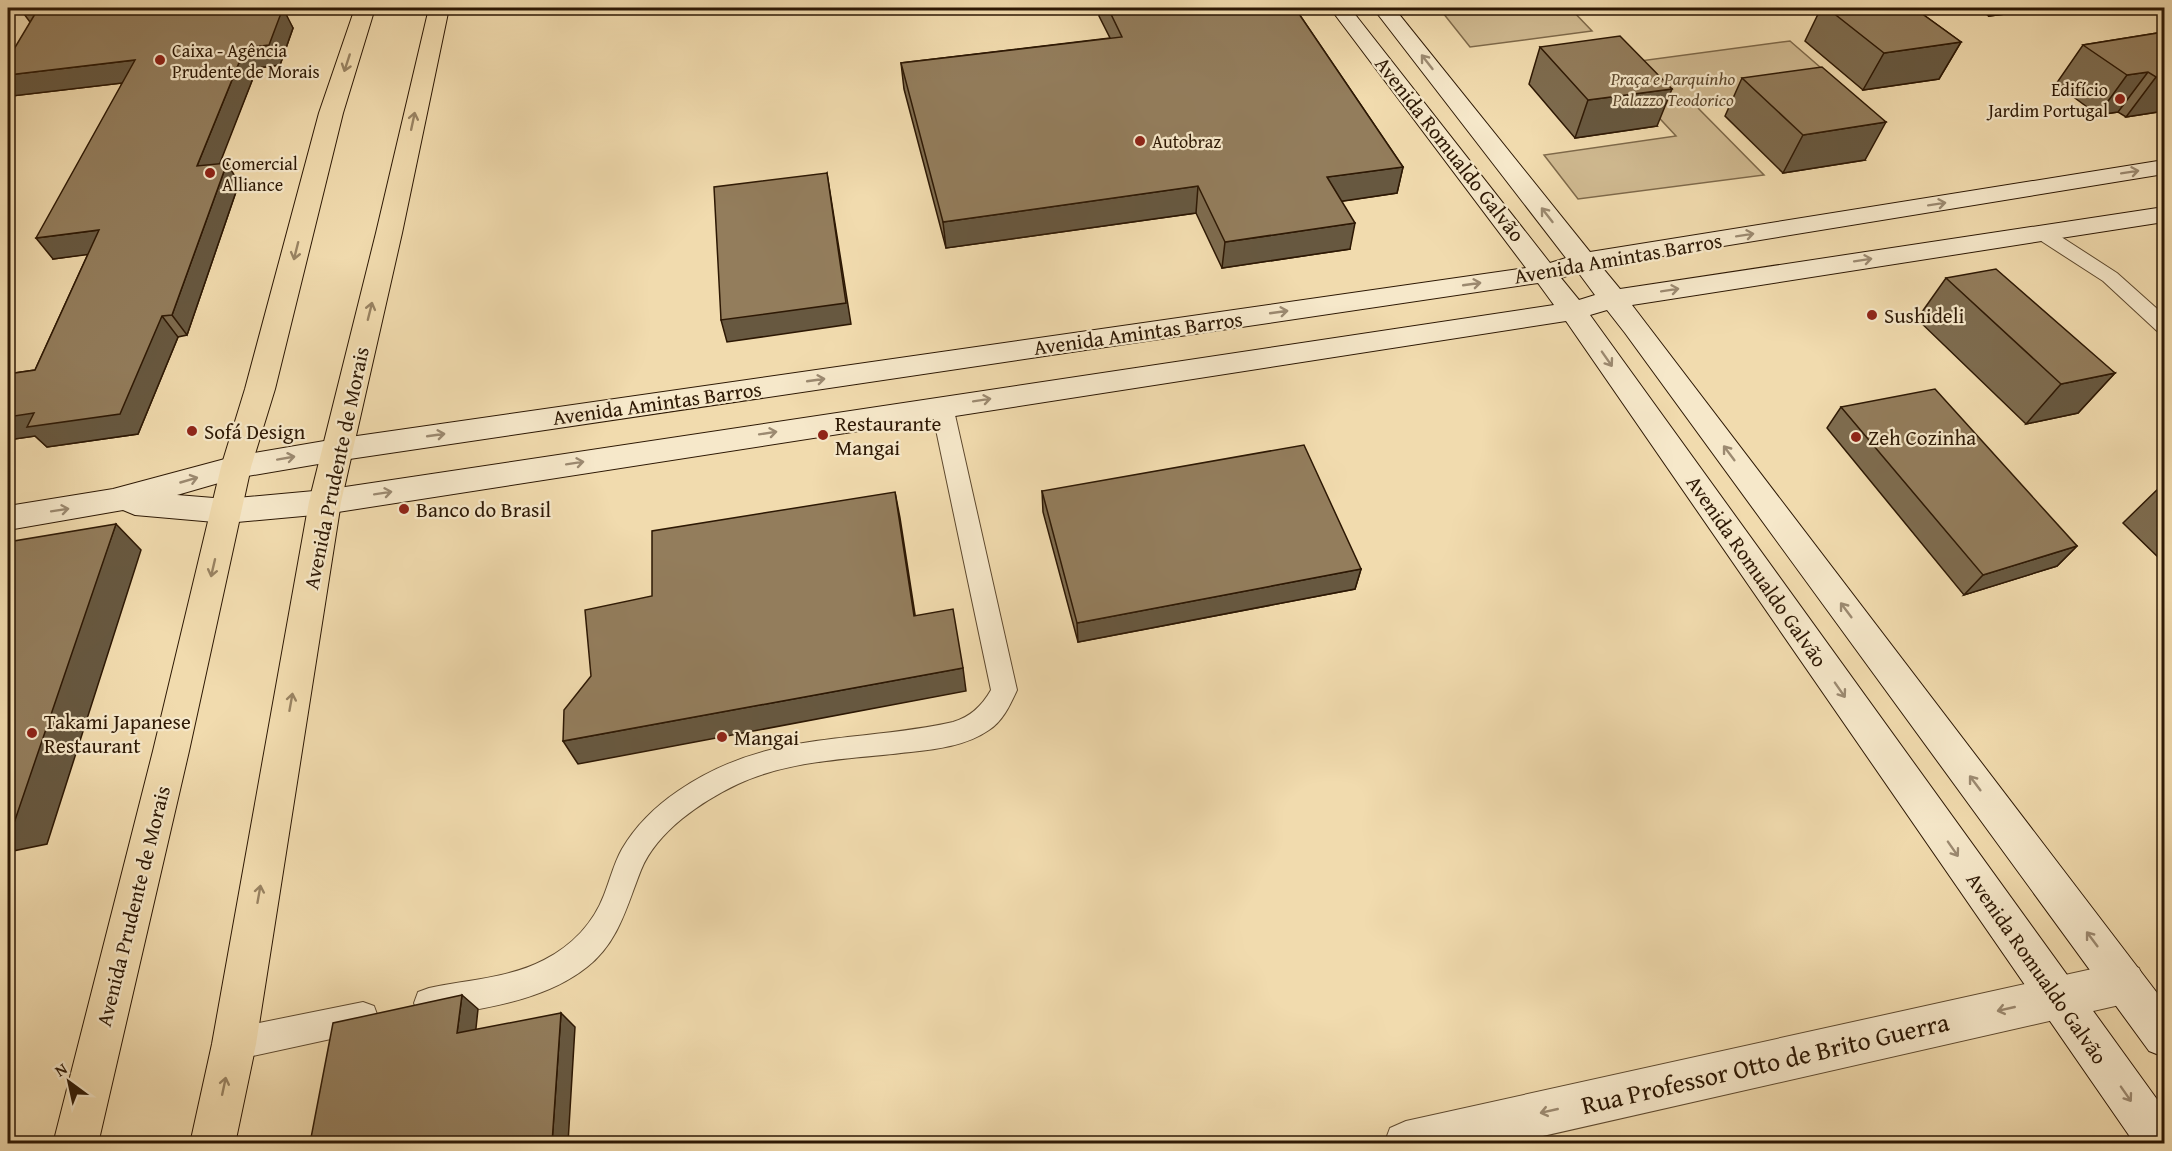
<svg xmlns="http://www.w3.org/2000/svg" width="2172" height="1151" font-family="'Gentium Book Plus',serif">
<rect width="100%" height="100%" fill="#f1dbae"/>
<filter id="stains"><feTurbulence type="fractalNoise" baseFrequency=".00333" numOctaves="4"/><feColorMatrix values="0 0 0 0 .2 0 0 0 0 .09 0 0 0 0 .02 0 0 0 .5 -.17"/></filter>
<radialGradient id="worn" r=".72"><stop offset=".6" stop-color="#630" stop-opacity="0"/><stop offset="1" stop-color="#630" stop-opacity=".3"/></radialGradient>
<g fill="#d0ba91" stroke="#7e694a" stroke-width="1.5">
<polygon points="1439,8 1570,8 1592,31 1470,47"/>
<polygon points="1790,41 1843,87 1697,107 1764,175 1578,199 1544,155 1676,136 1610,65"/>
</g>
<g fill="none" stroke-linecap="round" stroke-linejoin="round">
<defs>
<g id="lane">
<polygon points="2042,227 2049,229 2117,273 2164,315 2164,333 2157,331 2103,281 2035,237 2033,233 2035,229"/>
<path d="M942,399L950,401L953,406L1017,690C1010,705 1003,721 989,730C962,749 924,750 893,754C842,759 785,762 738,784C702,801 657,831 641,870C627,905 619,942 587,967C543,1002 482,1008 429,1018L418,1014L414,1003L418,992L429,988C466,980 510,978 544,960C571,946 593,924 604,895C610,880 614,863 622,849C636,825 656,806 678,791C769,729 854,744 953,722C970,717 982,706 991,690L931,406L934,401Z"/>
<polygon points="363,1002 374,1006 378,1017 374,1028 363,1032 234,1060 223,1055 218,1044 223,1033 234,1028"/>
</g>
<polygon id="street" points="2124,962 2139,968 2145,983 2139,998 2124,1004 1508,1144 1384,1144 1390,1128 1406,1121"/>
<path id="secondary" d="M1330,8H1350L1550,263L1566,258L1373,8H1394L1590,252L2164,160V174L1601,266L1620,289L2164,207V222L1632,305L2164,1002V1057L2149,1051L1625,333L1607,310L1590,315L2164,1109V1144H2135L1566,321L325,514L226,523L135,515L123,510L8,530V506L113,489L236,456L336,439L1526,268ZM1578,272L1595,295L1579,300L1561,278ZM1538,283L1554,305L325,490L226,499L177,495L236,478L336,461Z"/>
<g id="primary">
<polygon points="355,8 375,8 343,113 275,389 251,467 189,751 98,1144 53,1144 153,751 221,467 245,389 319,113"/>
<polygon points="429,8 449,8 402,233 341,502 256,1044 235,1144 190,1144 212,1044 309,502 376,233"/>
</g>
</defs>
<use href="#lane" stroke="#5e492e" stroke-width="2"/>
<use href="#street" stroke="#5e492e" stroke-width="2"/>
<use href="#secondary" stroke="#2d1804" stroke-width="2"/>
<use href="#primary" stroke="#2d1804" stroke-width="2"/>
<use href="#lane" fill="#f6e8ca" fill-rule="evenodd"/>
<use href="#street" fill="#f6e8ca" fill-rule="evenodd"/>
<use href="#secondary" fill="#f6e8ca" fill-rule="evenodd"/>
<use href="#primary" fill="#f1dbae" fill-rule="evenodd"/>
</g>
<g fill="#7e6c4f" stroke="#2d1804" stroke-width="1.5">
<polygon points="24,8 281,8 293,28 280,65 257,68 219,163 239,183 187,335 178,337 138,434 47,447 35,436 8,440 8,374 35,370 88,254 53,259 122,83 12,96 30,22 21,10"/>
<polygon points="1099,8 1295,8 1403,167 1397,193 1342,201 1350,249 1222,268 1196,213 946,248 904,89 901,63 1110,38 1099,16"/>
<polygon points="1821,8 1914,8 1961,42 1939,79 1863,90 1805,41"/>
<polygon points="1977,8 2054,8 1989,16"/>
<polygon points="2164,32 2164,111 2126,117 2118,112 2098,115 2056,84 2083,45"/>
<polygon points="1540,47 1657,126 1575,138 1529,84"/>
<polygon points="1742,78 1865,160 1783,173 1725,116"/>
<polygon points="1946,278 2115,373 2078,413 2026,424 1917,319"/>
<polygon points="1841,407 2077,546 2057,566 1964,595 1827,428"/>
<polygon points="2164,483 2164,563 2123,523"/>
<polygon points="1042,491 1361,569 1355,589 1078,642 1043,512"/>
</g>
<g fill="#675840" stroke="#2d1804" stroke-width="1.5">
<polygon points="259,8 281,8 268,30 258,11"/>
<polygon points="283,8 293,28 280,65 257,68 211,186 197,166 245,48"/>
<polygon points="1994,8 2054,8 1989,16"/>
<polygon points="1961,42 1939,79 1863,90 1884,53"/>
<polygon points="135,60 148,80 12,96 8,89 8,75"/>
<polygon points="2148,72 2118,112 2098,115 2127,75"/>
<polygon points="2164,76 2164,111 2126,117 2156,77"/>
<polygon points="1672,89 1657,126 1575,138 1588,100"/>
<polygon points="1886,122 1865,160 1783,173 1803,135"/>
<polygon points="227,163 239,183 187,335 172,315"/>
<polygon points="1403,167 1397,193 1323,204 1327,177"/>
<polygon points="827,173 851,324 727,342 721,320"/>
<polygon points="1198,186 1196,213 946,248 943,222"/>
<polygon points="1355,223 1350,249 1222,268 1225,242"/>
<polygon points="99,230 115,251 53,259 36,238"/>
<polygon points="162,316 178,337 138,434 47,447 35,436 8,440 8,417"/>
<polygon points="2115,373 2078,413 2026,424 2061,384"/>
<polygon points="895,492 900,518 919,640 914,616"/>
<polygon points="116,524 141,550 47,844 8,852 8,824"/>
<polygon points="2077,546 2057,566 1964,595 1983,575"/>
<polygon points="1361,569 1355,589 1078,642 1077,623"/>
<polygon points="963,668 966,691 578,764 563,741"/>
<polygon points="462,995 478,1009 474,1047 457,1033"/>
<polygon points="561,1013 575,1027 568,1143 552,1143"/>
</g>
<g fill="#937d5c" stroke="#2d1804" stroke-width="1.5">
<polygon points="24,8 259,8 258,11 283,8 269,45 245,48 197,166 227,163 172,315 162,316 120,414 27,427 34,413 8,417 8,374 35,370 99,230 36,238 135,60 8,75 8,59 38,9 21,10"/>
<polygon points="1108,8 1295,8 1403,167 1327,177 1355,223 1225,242 1198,186 943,222 901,63 1122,37"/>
<polygon points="1827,8 1914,8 1961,42 1884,53"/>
<polygon points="2164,32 2164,76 2156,77 2148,72 2127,75 2083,45"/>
<polygon points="1620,36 1672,89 1588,100 1540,47"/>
<polygon points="1822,67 1886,122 1803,135 1742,78"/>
<polygon points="827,173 846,303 721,320 714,187"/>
<polygon points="1996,269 2115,373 2061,384 1946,278"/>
<polygon points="1935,389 2077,546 1983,575 1841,407"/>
<polygon points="1304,445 1361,569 1077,623 1042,491"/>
<polygon points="895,492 914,616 953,609 963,668 563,741 564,710 591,676 585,610 652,596 652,531"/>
<polygon points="116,524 14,823 8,824 8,542"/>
<polygon points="462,995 457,1033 561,1013 552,1143 310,1143 333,1023"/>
</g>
<defs><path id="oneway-shaft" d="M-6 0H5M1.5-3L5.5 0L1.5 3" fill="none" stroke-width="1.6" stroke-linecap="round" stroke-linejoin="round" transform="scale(1.5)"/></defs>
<g stroke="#9c8a71">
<use href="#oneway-shaft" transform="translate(1427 62) rotate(-128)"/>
<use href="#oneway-shaft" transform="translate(2130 172) rotate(-9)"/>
<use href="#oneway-shaft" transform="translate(1937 204) rotate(-9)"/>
<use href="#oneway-shaft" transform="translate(1547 215) rotate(-128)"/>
<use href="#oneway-shaft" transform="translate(1745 235) rotate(-9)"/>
<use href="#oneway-shaft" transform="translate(1863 260) rotate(-9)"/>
<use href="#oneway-shaft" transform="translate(1472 284) rotate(-8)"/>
<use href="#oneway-shaft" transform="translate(1670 290) rotate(-9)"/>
<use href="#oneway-shaft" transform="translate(1279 312) rotate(-8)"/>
<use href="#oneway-shaft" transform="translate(1607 359) rotate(55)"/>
<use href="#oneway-shaft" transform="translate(816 380) rotate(-8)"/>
<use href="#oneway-shaft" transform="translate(982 400) rotate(-9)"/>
<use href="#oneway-shaft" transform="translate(768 433) rotate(-9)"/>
<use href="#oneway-shaft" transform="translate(436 435) rotate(-8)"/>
<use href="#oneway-shaft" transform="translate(1729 453) rotate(-127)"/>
<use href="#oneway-shaft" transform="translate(286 458) rotate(-10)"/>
<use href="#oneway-shaft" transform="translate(575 463) rotate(-9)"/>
<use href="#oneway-shaft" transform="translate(189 480) rotate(-16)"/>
<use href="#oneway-shaft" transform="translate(383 493) rotate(-9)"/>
<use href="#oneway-shaft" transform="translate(60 510) rotate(-9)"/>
<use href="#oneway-shaft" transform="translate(1846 610) rotate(-127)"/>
<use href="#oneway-shaft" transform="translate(1840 690) rotate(55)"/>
<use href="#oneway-shaft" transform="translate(1975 783) rotate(-127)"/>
<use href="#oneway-shaft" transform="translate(1953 849) rotate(55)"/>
<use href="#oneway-shaft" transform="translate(2092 939) rotate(-127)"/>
<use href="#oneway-shaft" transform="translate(2006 1009) rotate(167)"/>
<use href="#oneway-shaft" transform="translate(2126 1094) rotate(55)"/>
<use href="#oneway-shaft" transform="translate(1549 1111) rotate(167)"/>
</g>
<g stroke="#998362">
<use href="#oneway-shaft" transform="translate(347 63) rotate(108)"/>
<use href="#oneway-shaft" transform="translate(413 121) rotate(-78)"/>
<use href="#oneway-shaft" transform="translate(296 251) rotate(104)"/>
<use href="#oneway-shaft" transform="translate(370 311) rotate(-76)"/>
<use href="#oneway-shaft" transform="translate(213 568) rotate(103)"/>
<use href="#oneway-shaft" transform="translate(291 702) rotate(-80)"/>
<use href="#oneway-shaft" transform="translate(259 894) rotate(-80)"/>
<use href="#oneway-shaft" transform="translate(224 1086) rotate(-78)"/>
</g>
<g fill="#8f2418" stroke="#f6e8ca" stroke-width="2">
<circle cx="160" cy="60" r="6"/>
<circle cx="2120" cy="99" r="6"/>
<circle cx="1140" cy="141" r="6"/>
<circle cx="210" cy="173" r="6"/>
<circle cx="1872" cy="315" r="6"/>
<circle cx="192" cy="431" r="6"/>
<circle cx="823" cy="435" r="6"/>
<circle cx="1856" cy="437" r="6"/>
<circle cx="404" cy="509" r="6"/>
<circle cx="32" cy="733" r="6"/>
<circle cx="722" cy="737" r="6"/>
</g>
<g text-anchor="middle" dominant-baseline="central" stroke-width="4.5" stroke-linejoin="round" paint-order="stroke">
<g font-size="18" fill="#2d1804" stroke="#f6e8ca" text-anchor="start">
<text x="172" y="50">Caixa - Agência<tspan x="172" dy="21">Prudente de Morais</tspan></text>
<text x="2108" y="89" text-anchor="end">Edifício<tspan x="2108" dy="21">Jardim Portugal</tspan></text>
<text x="1152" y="141">Autobraz</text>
<text x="222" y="163">Comercial<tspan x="222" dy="21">Alliance</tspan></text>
</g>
<g font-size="18" font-style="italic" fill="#5e492e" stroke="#f6e8ca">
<text x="1673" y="78">Praça e Parquinho<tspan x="1673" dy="21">Palazzo Teodorico</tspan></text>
</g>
<g font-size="21" fill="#2d1804" stroke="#f6e8ca">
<text transform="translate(1450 149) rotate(52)">Avenida Romualdo Galvão</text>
<text transform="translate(1618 258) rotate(-10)">Avenida Amintas Barros</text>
<text transform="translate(1138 333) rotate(-8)">Avenida Amintas Barros</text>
<text transform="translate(657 403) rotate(-8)">Avenida Amintas Barros</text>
<text transform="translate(336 468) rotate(-78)">Avenida Prudente de Morais</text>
<text transform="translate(1757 571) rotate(55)">Avenida Romualdo Galvão</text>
<text transform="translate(133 906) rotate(-76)">Avenida Prudente de Morais</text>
<text transform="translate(2037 968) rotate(55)">Avenida Romualdo Galvão</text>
</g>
<g font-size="21" fill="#2d1804" stroke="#f6e8ca" text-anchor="start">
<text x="1884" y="315">Sushideli</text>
<text x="835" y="423">Restaurante<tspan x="835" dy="24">Mangai</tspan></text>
<text x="204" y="431">Sofá Design</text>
<text x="1868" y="437">Zeh Cozinha</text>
<text x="416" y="509">Banco do Brasil</text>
<text x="44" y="721">Takami Japanese<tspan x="44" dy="24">Restaurant</tspan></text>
<text x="734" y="737">Mangai</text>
</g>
<g font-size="26" fill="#2d1804" stroke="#f6e8ca">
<text transform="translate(1765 1063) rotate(-13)">Rua Professor Otto de Brito Guerra</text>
</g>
</g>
<rect width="2172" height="1151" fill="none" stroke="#f1dbae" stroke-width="30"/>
<rect x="9" y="9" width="2154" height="1133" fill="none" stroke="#2d1804" stroke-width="3"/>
<rect x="15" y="15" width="2142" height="1121" fill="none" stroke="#2d1804" stroke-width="1.5"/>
<g transform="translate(69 1082) rotate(327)" stroke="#f6e8ca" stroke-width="4.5" paint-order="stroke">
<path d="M0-4.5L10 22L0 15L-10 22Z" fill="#2d1804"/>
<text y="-9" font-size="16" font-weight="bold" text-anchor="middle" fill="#2d1804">N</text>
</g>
<rect width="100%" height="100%" filter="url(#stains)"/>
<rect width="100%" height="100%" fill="url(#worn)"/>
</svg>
